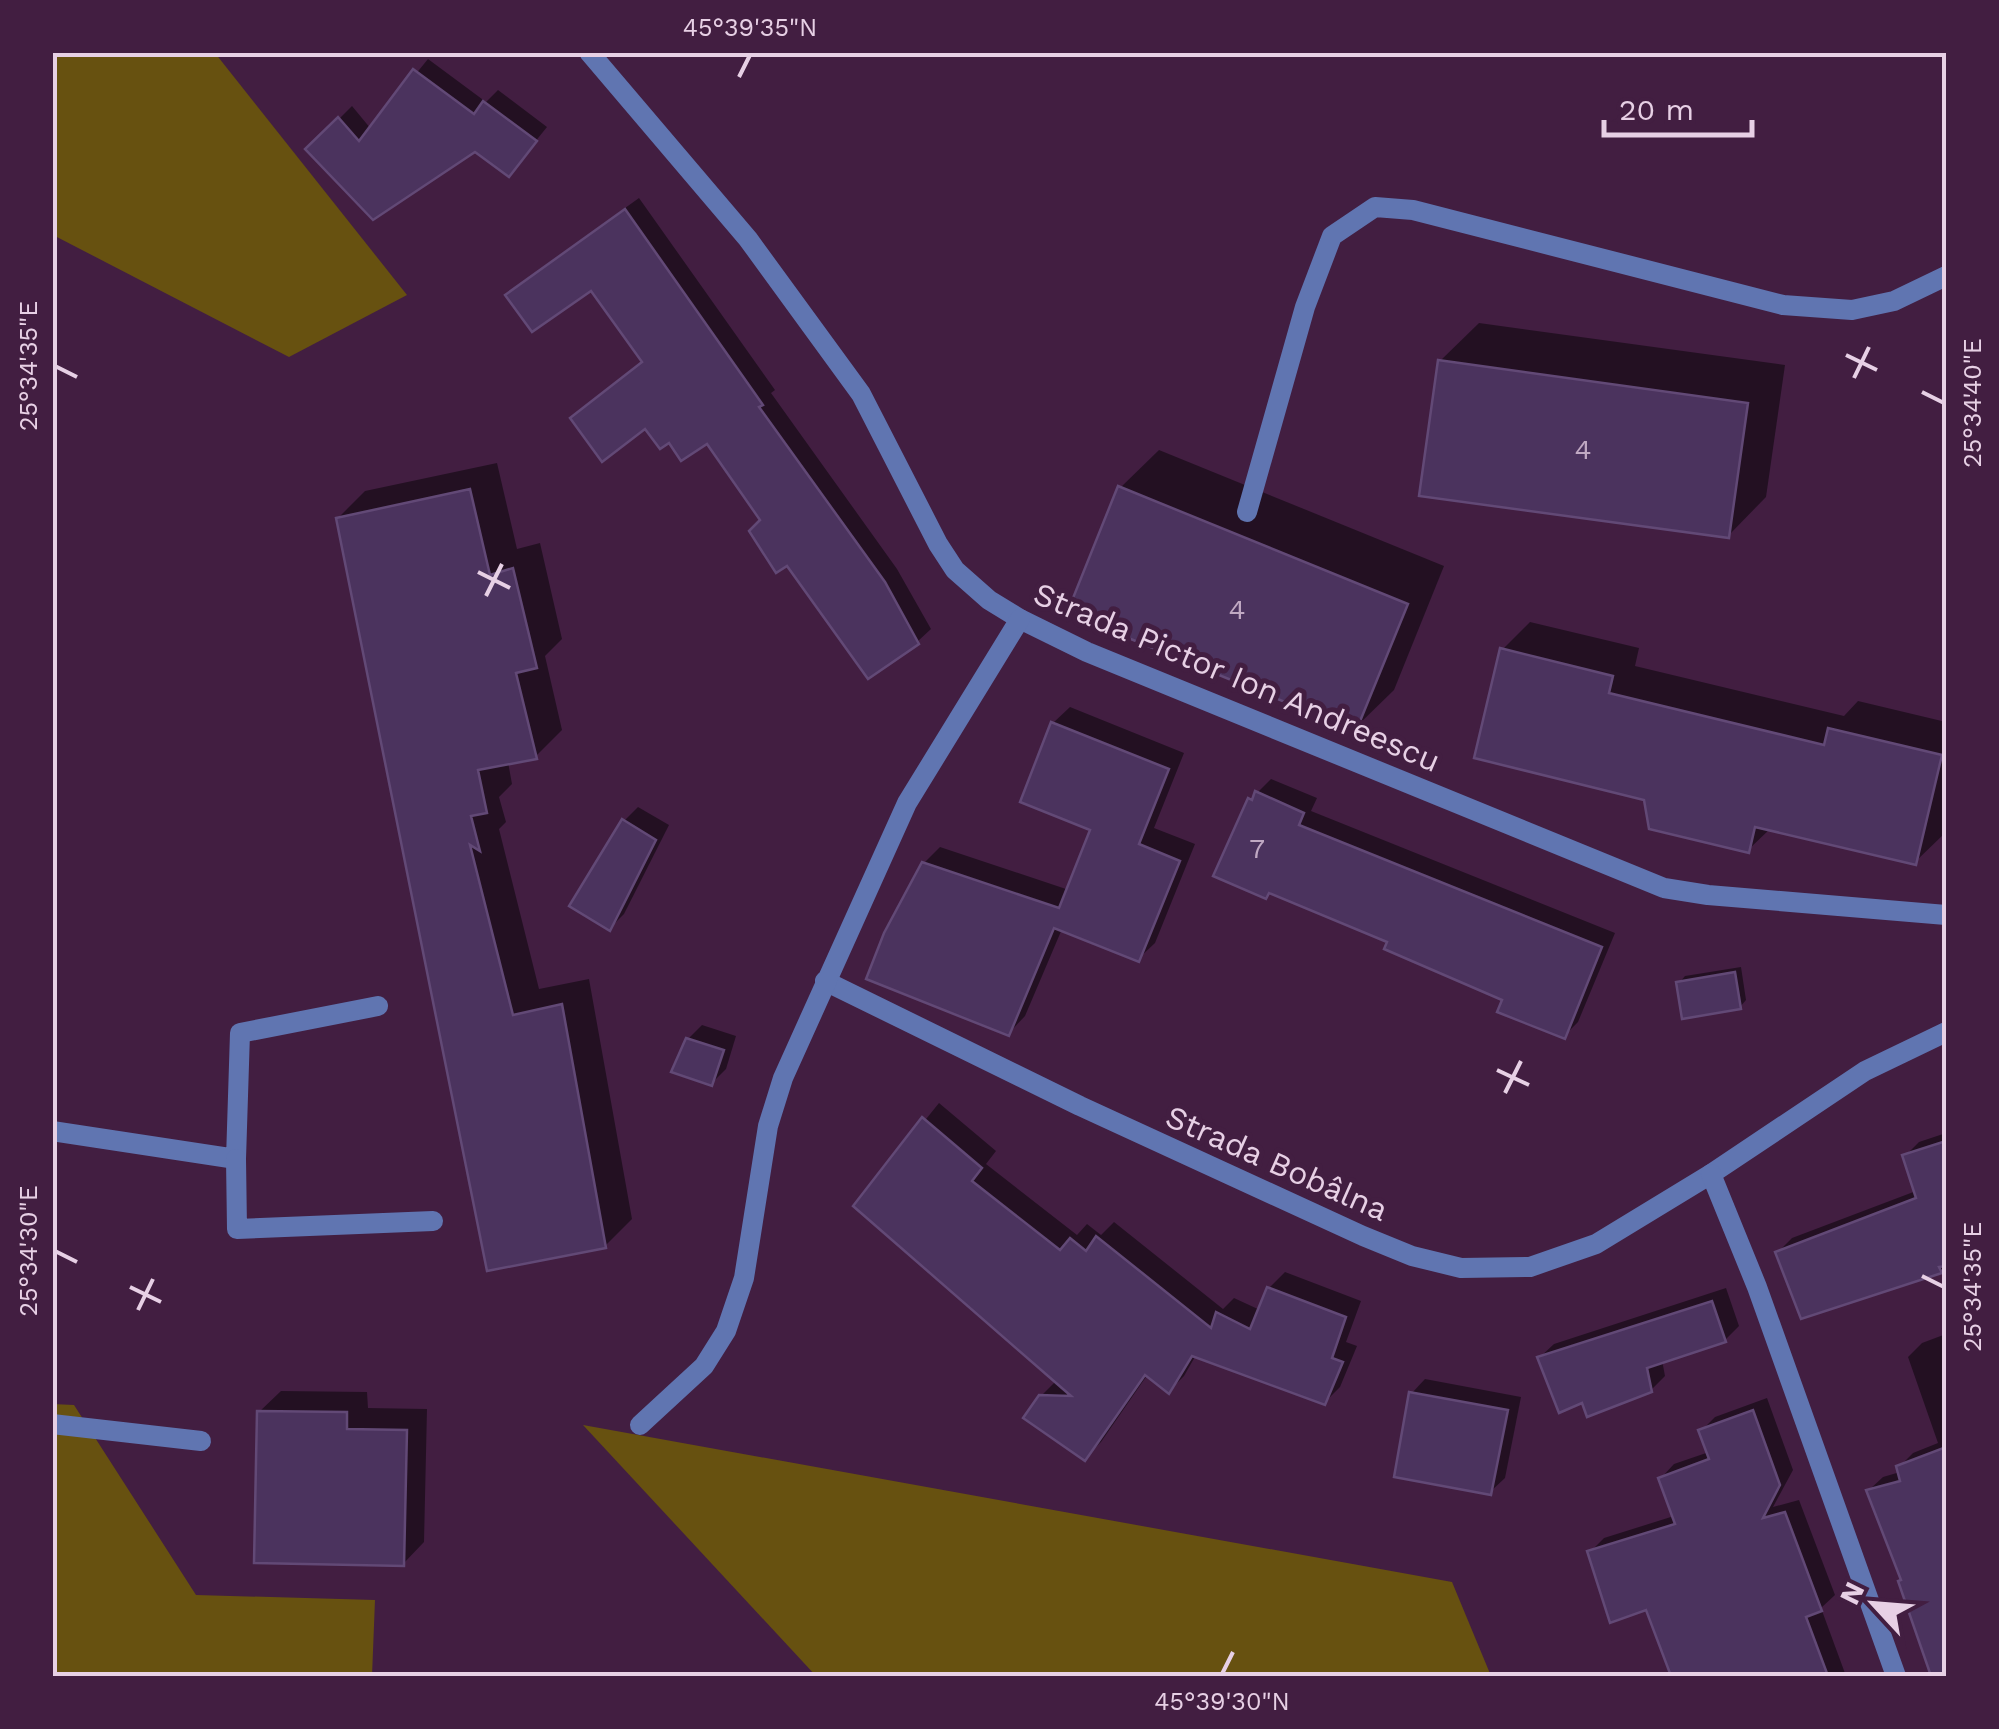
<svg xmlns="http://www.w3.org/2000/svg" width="1999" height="1729" font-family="'Work Sans',sans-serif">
<rect width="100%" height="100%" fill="#421e41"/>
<g fill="#675110">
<polygon points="52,53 215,53 407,295 289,357 53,235"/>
<polygon points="52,1404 74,1405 196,1595 375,1600 372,1676 53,1676"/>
<polygon points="583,1425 1452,1582 1491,1676 816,1676"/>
</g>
<g fill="#0007">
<polygon points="428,59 486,102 498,90 547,127 509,174 475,149 309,149 352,106 371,129"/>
<polygon points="639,198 775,390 771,393 897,569 931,629 917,642 763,520 707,440 592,288 508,295 522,282"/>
<polygon points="1479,323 1785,365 1766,497 1728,536 1440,361"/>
<polygon points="1159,450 1444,566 1394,690 1355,728 1120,488"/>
<polygon points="497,463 517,549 540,543 562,639 545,656 562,730 535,757 508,762 512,784 499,797 506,822 499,829 539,989 589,979 632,1219 605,1246 489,1268 338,518 365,491"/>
<polygon points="1530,622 1639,648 1635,666 1844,716 1858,701 1946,722 1946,818 1943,835 1915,862 1771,828 1748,850 1646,798 1502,650"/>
<polygon points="1070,707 1184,753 1154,828 1195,844 1155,943 1138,959 1062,929 1025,1016 1009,1033 924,863 940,847 1069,890 1093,829 1053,723"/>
<polygon points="1271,779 1317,798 1311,811 1615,933 1578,1022 1564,1036 1505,999 1390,941 1250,800"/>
<polygon points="638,807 669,825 624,914 610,928 624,821"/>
<polygon points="1741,967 1746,1000 1740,1007 1679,983 1685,976"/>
<polygon points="702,1025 736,1036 726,1069 712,1083 688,1039"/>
<polygon points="939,1103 996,1151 986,1164 1077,1235 1087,1224 1101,1235 1114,1222 1223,1309 1234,1298 1260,1310 1269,1288 1285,1272 1361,1301 1346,1342 1357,1346 1340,1387 1325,1402 1196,1355 1184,1376 1169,1391 1148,1374 1101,1442 1085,1458 1041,1396 1057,1380 856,1206"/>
<polygon points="1946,1133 1946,1265 1940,1271 1778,1252 1792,1238 1916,1191 1905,1156 1919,1142"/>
<polygon points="1726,1288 1739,1326 1725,1340 1662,1360 1665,1376 1651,1390 1583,1400 1539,1358 1554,1344"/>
<polygon points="1946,1334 1946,1676 1934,1676 1901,1582 1903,1580 1869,1490 1883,1477 1900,1472 1899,1467 1913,1453 1938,1443 1908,1357 1922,1343"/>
<polygon points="1425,1379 1521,1397 1505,1478 1490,1492 1411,1394"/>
<polygon points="281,1391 367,1392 368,1408 427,1409 424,1542 403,1564 259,1412"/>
<polygon points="1767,1398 1793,1470 1773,1507 1799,1500 1835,1595 1821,1608 1846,1676 1735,1676 1725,1648 1648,1607 1590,1552 1604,1538 1674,1516 1661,1478 1674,1464 1709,1452 1701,1431 1715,1417"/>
</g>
<g fill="#4b335e" stroke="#624976" stroke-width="2.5">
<polygon points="413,69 474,114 483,101 537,141 509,177 475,152 373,220 305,149 338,117 359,141"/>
<polygon points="625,209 763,405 759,407 885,582 919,644 868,679 787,566 776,573 749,531 760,520 707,444 681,461 669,443 660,449 645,429 602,462 570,418 642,362 591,291 532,332 505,295"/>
<polygon points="1438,360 1748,403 1729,538 1419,496"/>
<polygon points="1118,486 1408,604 1356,731 1067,613"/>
<polygon points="470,489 490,575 513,568 537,668 516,673 537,759 478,770 487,813 471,816 480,851 470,845 513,1015 562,1004 606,1248 487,1271 336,518"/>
<polygon points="1500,648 1613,676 1609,693 1824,745 1828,728 1942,755 1916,865 1755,827 1749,853 1649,829 1644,800 1474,758"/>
<polygon points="1051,722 1169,769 1139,844 1180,861 1139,962 1054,928 1009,1036 866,979 884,933 922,862 1059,908 1090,830 1020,802"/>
<polygon points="1255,791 1304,813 1299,825 1602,947 1565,1039 1497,1012 1502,1000 1384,949 1387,942 1269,893 1266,899 1213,876 1248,798 1252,800"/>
<polygon points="622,819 656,840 610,931 569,906"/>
<polygon points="1735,972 1741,1009 1682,1019 1676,982"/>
<polygon points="686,1038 724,1050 712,1086 671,1072"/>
<polygon points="922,1117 982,1168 972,1181 1060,1250 1070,1238 1086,1251 1096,1236 1211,1328 1216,1312 1250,1329 1267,1287 1346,1317 1332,1358 1343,1362 1325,1405 1192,1356 1169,1394 1145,1375 1085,1461 1023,1418 1039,1395 1071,1396 853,1206"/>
<polygon points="1946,1141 1946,1266 1939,1267 1942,1273 1801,1319 1775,1252 1916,1198 1902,1155"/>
<polygon points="1712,1301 1726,1342 1647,1368 1652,1392 1587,1417 1582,1403 1559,1413 1537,1357"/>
<polygon points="1409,1392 1508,1410 1491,1495 1394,1477"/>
<polygon points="1753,1410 1780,1485 1763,1518 1785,1512 1822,1611 1806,1617 1828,1676 1671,1676 1646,1610 1610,1623 1587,1551 1675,1524 1658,1478 1709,1459 1698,1430"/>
<polygon points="257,1411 347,1412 347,1429 407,1430 404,1566 254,1563"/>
<polygon points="1946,1447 1946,1676 1931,1676 1898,1581 1901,1580 1866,1490 1900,1481 1896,1466"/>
</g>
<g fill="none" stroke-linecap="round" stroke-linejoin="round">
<g stroke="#6075b1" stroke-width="20">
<polyline points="1247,512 1305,307 1332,236 1375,207 1413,210 1783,305 1852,310 1894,301 1946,276"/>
<polyline points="52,1131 236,1159 240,1033 378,1006"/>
<polyline points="236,1159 237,1229 433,1221"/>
<polyline points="52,1424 201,1441"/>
</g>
<g stroke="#6075b1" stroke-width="20">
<polyline points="589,52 748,239 861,394 938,544 955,570 989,600 1020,619 1087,652 1664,888 1708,895 1946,915"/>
<polyline points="825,981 1080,1106 1363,1236 1412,1256 1461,1268 1530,1267 1596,1244 1711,1174 1865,1071 1946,1032"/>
<polyline points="1711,1174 1757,1287 1896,1676"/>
<polyline points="640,1425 704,1366 726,1331 744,1278 768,1126 783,1078 907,803 1020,619"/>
</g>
</g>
<path fill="none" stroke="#e7d0e5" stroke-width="4" d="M739,77L750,55M1846,355L1877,370M55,366L77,377M1854,378L1869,347M1922,392L1944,403M478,572L510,588M486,596L502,564M1497,1070L1529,1085M1505,1093L1521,1061M55,1251L77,1262M1922,1276L1944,1287M130,1287L161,1302M138,1310L153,1279M1222,1674L1233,1652"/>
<g text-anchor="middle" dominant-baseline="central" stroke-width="10" stroke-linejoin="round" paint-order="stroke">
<g font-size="28" fill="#c0a9c3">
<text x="1583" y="449">4</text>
<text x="1237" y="609">4</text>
<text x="1257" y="848">7</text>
</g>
<g font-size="32" fill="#e7d0e5" stroke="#421e41">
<text transform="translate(1237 677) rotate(23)">Strada Pictor Ion Andreescu</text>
<text transform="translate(1277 1163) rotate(24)">Strada Bobâlna</text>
</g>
</g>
<rect width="1999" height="1729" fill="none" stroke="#421e41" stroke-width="110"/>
<g transform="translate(1874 1604) rotate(296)" stroke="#421e41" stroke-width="8" paint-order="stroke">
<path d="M0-8L18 38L0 25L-18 38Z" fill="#e7d0e5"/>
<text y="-15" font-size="28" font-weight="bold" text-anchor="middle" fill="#e7d0e5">N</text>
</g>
<path d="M1604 120v15h148v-15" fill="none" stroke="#e7d0e5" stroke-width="5"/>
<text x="1619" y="120" font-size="30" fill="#e7d0e5" stroke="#421e41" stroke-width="8" paint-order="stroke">20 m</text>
<rect x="55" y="55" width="1889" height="1619" fill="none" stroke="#e7d0e5" stroke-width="4"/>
<g font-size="25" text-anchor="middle" fill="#e7d0e5">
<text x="750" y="36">45°39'35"N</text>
<text transform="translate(28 366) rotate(-90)" y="9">25°34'35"E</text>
<text transform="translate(1972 403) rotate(-90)" y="9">25°34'40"E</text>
<text transform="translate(28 1251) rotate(-90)" y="9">25°34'30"E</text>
<text transform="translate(1972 1287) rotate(-90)" y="9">25°34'35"E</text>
<text x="1222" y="1710">45°39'30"N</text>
</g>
</svg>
